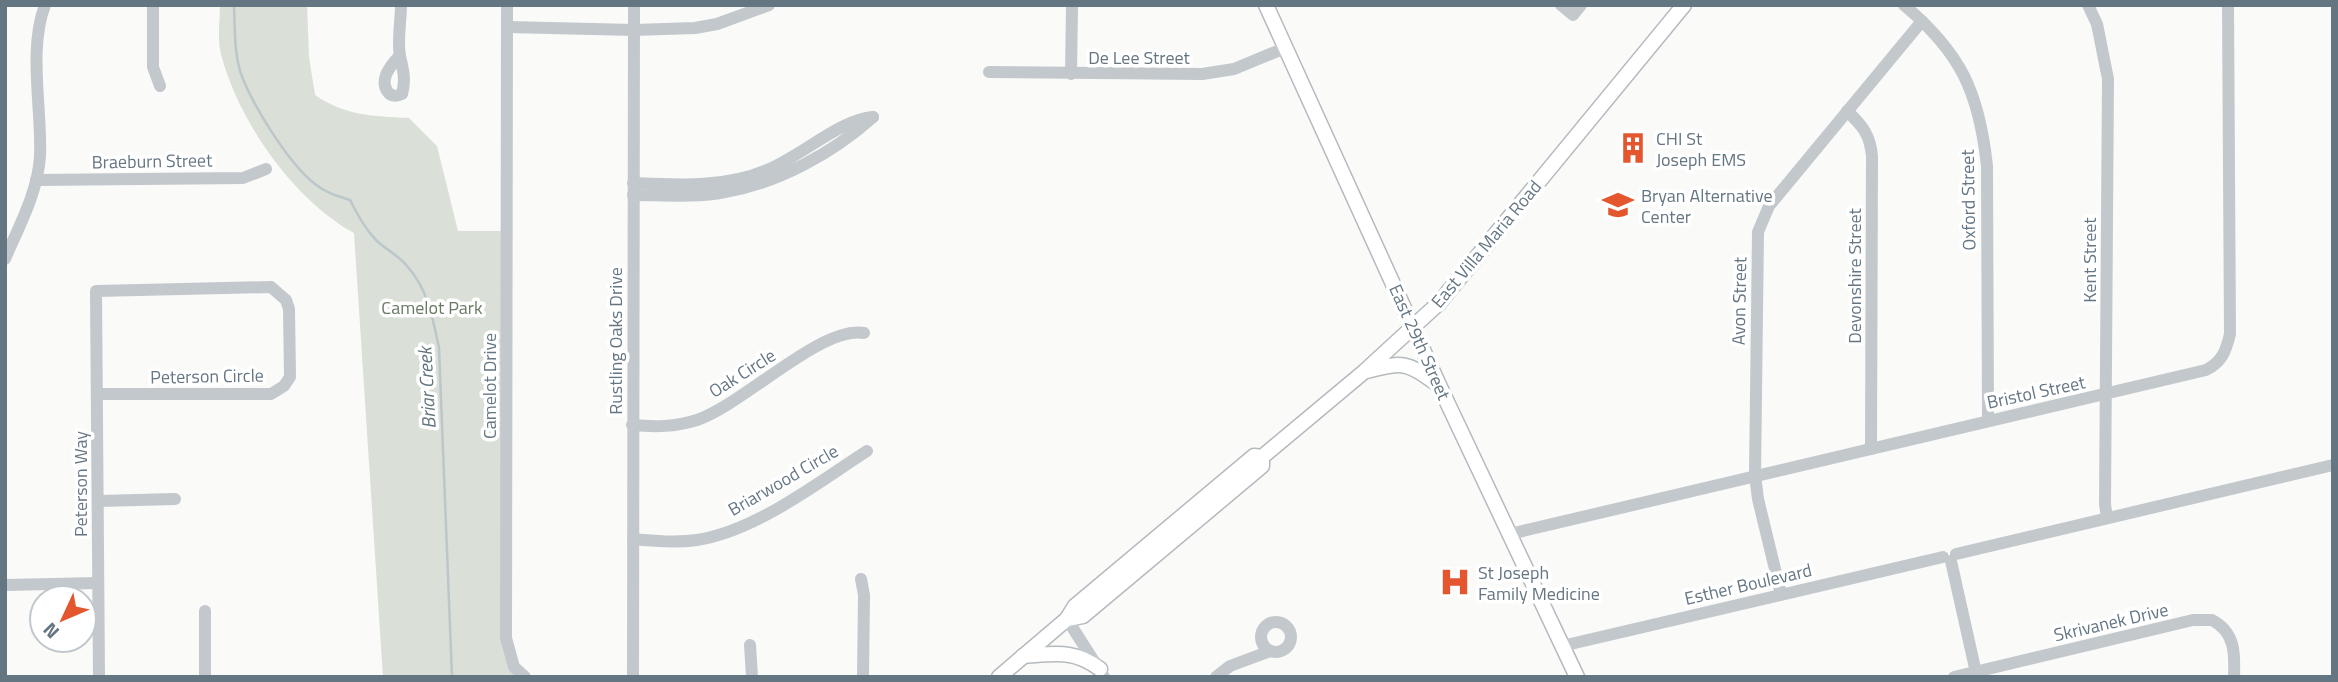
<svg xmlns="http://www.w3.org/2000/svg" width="2338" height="682" font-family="'Titillium Web',sans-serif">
<rect width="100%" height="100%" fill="#fafaf8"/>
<path fill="#dadfd7" d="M220,5H307L309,57L315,95C346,116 372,116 409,118L437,146L458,231H505L506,638L525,677H383L354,233C294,200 238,121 221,54C217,39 220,20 220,5Z"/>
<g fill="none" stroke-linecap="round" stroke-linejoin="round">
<path stroke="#bbc7cb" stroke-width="2.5" d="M234,5C235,27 234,49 240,71C251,103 288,163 315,184C326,193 337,196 350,200C358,215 365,229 377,241C387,250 399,256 407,266C428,289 433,319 439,348L452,677"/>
<defs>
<g id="major">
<polyline points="1266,5 1439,385 1577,677"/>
<path d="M1366,371C1404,362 1405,361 1437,384"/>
<polyline points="1067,619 1083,616 1262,466 1262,457"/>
<path d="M1023,656C1055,654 1074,649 1100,669"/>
<polyline points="999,677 1067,619 1075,606 1254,456 1262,457 1365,371 1439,303 1684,5"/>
</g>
</defs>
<use href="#major" stroke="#b5babe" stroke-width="17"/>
<g stroke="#c3c8cc" stroke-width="12">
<polyline points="153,5 153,67 160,86"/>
<polyline points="507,5 506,638 514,667 525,677"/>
<polyline points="1561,5 1573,15 1581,5"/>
<path d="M1904,5C1961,53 1979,92 1987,166L1988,420"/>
<polyline points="2088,5 2097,24 2108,79 2105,504 2107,518"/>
<polyline points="507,27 634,30 695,28 717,24 769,5"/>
<path d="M400,55C395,61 389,67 386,75C382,86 388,101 402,94C406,80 403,69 400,56C397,40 401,21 401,5"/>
<polyline points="989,72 1202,74 1234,69 1285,48"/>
<polyline points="1071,74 1072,5"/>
<path d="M1847,111C1863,126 1870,135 1872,156L1871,449"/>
<polyline points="36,180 243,178 266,169"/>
<path d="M633,183C678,185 725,188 767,170C800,157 841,119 873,117"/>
<path d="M633,195C663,195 695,198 725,192C778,183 833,153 873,117"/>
<path d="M5,259C19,226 38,192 40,156C42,108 28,50 45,5"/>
<polyline points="97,394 271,394 284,386 290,377 289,309 286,300 271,287 96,291 99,677"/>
<path d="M632,425C655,427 675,427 697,420C744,404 820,326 864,333"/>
<polyline points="99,501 175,499"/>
<path d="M1510,534L2206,370C2222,362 2226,351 2230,334L2228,5"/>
<path d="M633,539C654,541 676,543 697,540C756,531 817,483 867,451"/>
<polyline points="1956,554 2333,465"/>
<polyline points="1951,561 1977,677"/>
<polyline points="861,579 864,595 863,677"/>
<polyline points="5,585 98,583"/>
<polyline points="1781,594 1758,499 1755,475 1758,232 1769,206 1922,21"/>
<polyline points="1067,619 1104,677"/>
<circle cx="1276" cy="637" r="15"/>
<polyline points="750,645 752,677"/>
<polyline points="1562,646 1943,557"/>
<polyline points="205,677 205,611"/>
<polyline points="633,677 634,5"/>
<polyline points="1216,677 1230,666 1270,651"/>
<path d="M1954,677L2193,620H2212C2235,632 2235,653 2234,677"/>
</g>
<use href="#major" stroke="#fff" stroke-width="14"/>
</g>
<defs>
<symbol id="building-bare" viewBox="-9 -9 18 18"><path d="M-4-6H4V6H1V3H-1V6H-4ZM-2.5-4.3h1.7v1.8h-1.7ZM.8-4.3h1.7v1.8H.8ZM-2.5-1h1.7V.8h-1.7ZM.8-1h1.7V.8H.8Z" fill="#e4572e" stroke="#fff" stroke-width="2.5" paint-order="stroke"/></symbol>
<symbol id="school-bare" viewBox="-9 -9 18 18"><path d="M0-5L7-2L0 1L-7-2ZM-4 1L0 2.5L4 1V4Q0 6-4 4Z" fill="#e4572e" stroke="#fff" stroke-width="2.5" paint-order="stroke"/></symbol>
<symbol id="hospital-bare" viewBox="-9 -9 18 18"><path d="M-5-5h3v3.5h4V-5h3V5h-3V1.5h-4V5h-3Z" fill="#e4572e" stroke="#fff" stroke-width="2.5" paint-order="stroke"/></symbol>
</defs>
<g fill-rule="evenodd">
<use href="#building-bare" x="1611" y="126" width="44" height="44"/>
<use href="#school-bare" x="1596" y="183" width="44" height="44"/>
<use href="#hospital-bare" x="1433" y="560" width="44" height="44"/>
</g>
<g text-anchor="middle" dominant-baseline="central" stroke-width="7" stroke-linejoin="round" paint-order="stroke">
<g font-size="18" fill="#657683" stroke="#fff">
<text x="1139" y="57">De Lee Street</text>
<text transform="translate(152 161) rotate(-1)">Braeburn Street</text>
<text transform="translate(1968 200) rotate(-91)">Oxford Street</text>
<text transform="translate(1486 244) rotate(-50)">East Villa Maria Road</text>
<text transform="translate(2089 260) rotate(-90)">Kent Street</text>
<text transform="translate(1854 276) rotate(-90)">Devonshire Street</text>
<text transform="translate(1739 301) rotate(-89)">Avon Street</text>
<text transform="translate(615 341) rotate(-90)">Rustling Oaks Drive</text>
<text transform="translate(1420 342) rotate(66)">East 29th Street</text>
<text transform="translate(742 373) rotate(-32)">Oak Circle</text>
<text transform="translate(207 376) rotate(-1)">Peterson Circle</text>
<text transform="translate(489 386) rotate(-90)">Camelot Drive</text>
<text transform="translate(2036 392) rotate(-12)">Bristol Street</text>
<text transform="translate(783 480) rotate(-30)">Briarwood Circle</text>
<text transform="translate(80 484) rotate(-90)">Peterson Way</text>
<text transform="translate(1748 584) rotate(-13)">Esther Boulevard</text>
<text transform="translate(2111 622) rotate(-13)">Skrivanek Drive</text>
</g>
<g font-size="18" fill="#657683" stroke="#fff" text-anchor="start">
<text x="1656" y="138">CHI St<tspan x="1656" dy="21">Joseph EMS</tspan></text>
<text x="1641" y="195">Bryan Alternative<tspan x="1641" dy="21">Center</tspan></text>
<text x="1478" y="572">St Joseph<tspan x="1478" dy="21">Family Medicine</tspan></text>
</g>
<g font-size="18" fill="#687a64" stroke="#fff">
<text x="432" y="307">Camelot Park</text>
</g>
<g font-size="19" font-style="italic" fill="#60757c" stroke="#fff">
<text transform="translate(426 388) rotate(-93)">Briar Creek</text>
</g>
</g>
<rect width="2338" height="682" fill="none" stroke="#657683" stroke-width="14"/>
<g transform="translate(63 619) rotate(226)"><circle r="33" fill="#ffffff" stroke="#c1c8cd" stroke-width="2"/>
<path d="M0-5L12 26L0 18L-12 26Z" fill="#e4572e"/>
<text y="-10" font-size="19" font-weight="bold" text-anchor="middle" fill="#657683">N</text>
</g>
</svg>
